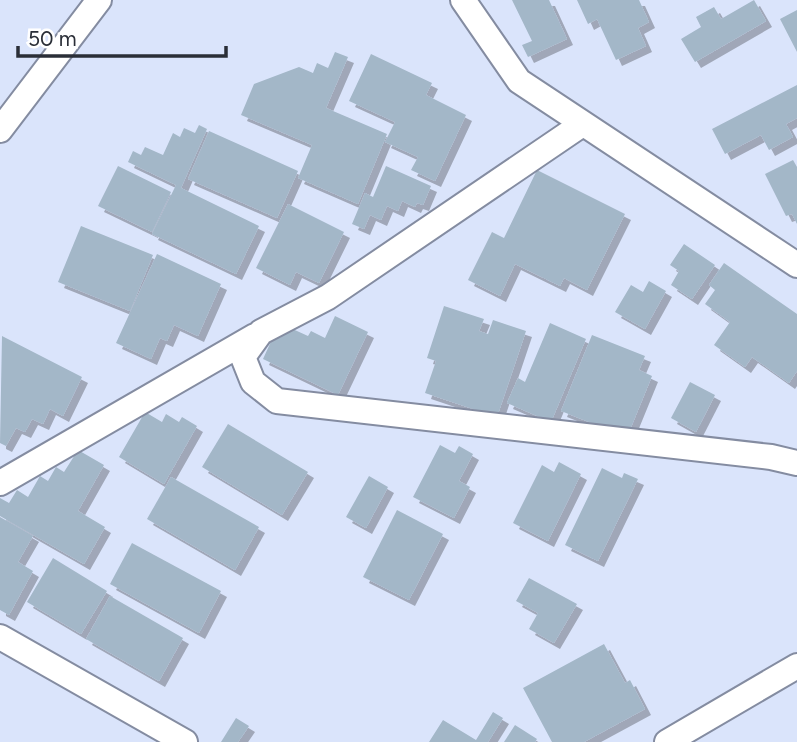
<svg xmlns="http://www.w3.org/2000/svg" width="797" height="742" font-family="Figtree,sans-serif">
<defs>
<filter id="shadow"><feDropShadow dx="6" dy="6" stdDeviation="0" flood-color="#0004"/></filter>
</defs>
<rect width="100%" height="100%" fill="#dae4fb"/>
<g fill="#a3b7c8" filter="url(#shadow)">
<polygon points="512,0 549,0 567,39 528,57 522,45 532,41"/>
<polygon points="577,0 639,0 649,22 638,28 646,46 616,60 597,19 588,24"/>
<polygon points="754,0 766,21 695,62 681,39 701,27 696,17 714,7 721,19"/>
<polygon points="797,10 797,52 780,19"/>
<polygon points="335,52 348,57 326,108 387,134 358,204 298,178 312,145 241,115 254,84 299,67 313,73 317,63 328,68"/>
<polygon points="371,54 432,83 426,95 466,115 435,181 411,170 418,157 385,142 395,122 349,101"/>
<polygon points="797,85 797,118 786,124 793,137 769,150 761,135 725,154 712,129"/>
<polygon points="199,125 207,129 181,188 259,226 236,274 152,234 176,185 128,162 133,151 141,155 145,147 163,155 173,133 180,137 184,128 195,133"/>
<polygon points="209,131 298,171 277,218 188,179"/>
<polygon points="793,160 797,167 797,224 792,214 786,216 765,174"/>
<polygon points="118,166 171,192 152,232 98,206"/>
<polygon points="386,166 431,186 423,205 417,203 415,207 402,201 398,211 387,206 381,220 370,215 364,229 352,224 365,193 373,197"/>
<polygon points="537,170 625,214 587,290 564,278 560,286 515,264 500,296 468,280 492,232 504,238"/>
<polygon points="288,204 344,232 319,283 296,272 290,285 256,268"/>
<polygon points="81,226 153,255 130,311 58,282"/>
<polygon points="684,244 715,265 692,299 671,285 679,271 670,265"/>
<polygon points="157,254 221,284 198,336 174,325 167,341 160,338 151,359 116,343"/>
<polygon points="724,263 797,314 797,371 789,383 752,357 745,367 714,345 730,322 705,304 715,290 709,285"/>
<polygon points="649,281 666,291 645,329 615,312 631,285 643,292"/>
<polygon points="444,306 484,319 479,331 488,334 493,320 526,331 497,417 425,393 436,361 427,358"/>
<polygon points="335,316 368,332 338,395 263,359 274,335 280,338 286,326 308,336 311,331 325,338"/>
<polygon points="550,323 586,339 551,422 507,403 518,378 525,382"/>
<polygon points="592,335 645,356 639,370 652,376 627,437 561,411"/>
<polygon points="2,336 82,377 63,416 50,409 43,424 32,419 25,432 16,428 6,446 0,443"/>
<polygon points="690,382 715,395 696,432 671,418"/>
<polygon points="145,412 162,422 166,414 179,422 182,417 197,426 164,484 119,457"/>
<polygon points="228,424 308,472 282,515 202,467"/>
<polygon points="440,445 455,453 459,446 473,454 459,481 470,487 454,518 413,497"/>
<polygon points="78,450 104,465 78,511 105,527 84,564 0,516 0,498 9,503 17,490 28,497 40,476 48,481 56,467 64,472"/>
<polygon points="559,462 581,474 548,541 513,523 542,465 554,472"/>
<polygon points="602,468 622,478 624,473 638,479 598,561 565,545"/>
<polygon points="369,476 388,487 366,528 346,517"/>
<polygon points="171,477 259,527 235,570 147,519"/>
<polygon points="397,510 443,534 409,600 363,577"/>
<polygon points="0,517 33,536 18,562 33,571 9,615 0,610"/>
<polygon points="132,543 221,591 199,633 110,584"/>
<polygon points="53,558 107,591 81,634 27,602"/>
<polygon points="529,578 577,604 554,643 529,629 538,613 516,601"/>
<polygon points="110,596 183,638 159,681 86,639"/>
<polygon points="604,644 625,683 630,680 645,709 584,742 552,742 523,688"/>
<polygon points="493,712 503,718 488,742 429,742 443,720 476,740"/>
<polygon points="236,718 249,726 238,742 221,742"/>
<polygon points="515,725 537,739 535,742 504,742"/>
</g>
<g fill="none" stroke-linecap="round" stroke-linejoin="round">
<defs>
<g id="minor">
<polyline points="463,0 519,81 797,265"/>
<polyline points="581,125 328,297 261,332 243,357 253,382 277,401 771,457 797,463"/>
<polyline points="0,130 99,0"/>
<polyline points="0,483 255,336"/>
<polyline points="0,637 185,742"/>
<polyline points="667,742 797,666"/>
</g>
</defs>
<use href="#minor" stroke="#848ca1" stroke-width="28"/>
<use href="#minor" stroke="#fff" stroke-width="24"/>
</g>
<path d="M18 46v10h208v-10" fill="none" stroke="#2a2e37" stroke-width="3.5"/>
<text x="28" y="46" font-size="21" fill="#2a2e37" stroke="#ffffff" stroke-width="5" paint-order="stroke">50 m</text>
</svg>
